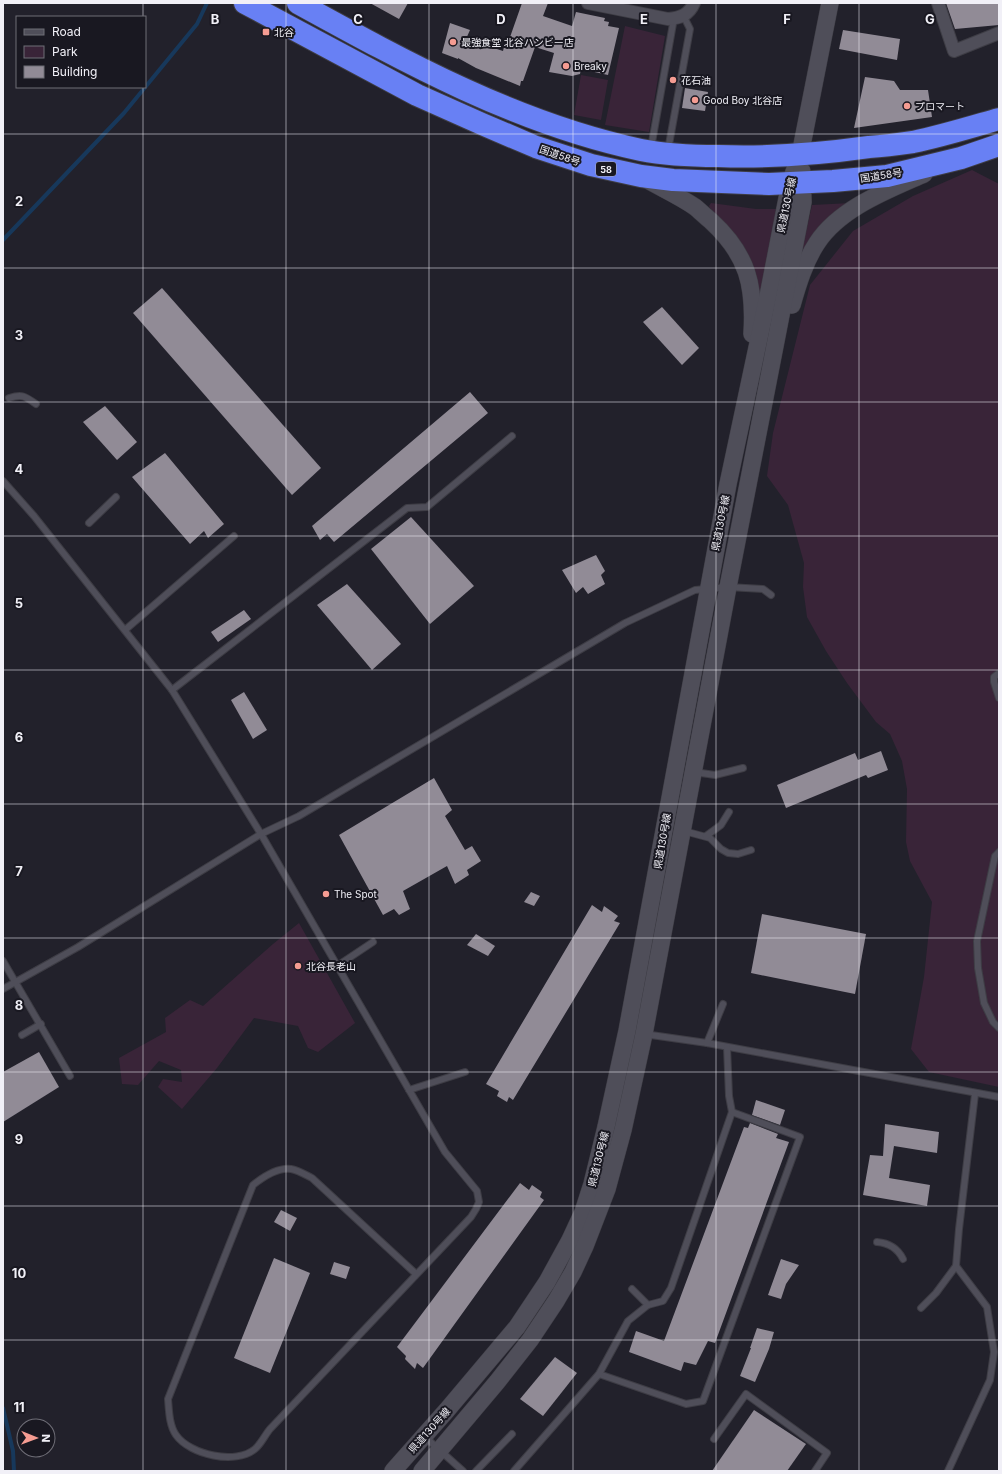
<svg xmlns="http://www.w3.org/2000/svg" width="1002" height="1474" font-family="Inter,'Noto Sans JP',sans-serif">
<rect width="100%" height="100%" fill="#22212b"/>
<g fill="#392438">
<polygon points="625,26 665,36 649,132 605,125"/>
<polygon points="581,75 608,80 601,120 574,115"/>
<polygon points="972,170 999,184 999,1087 929,1072 911,1049 924,977 932,902 910,861 906,842 907,789 902,761 890,734 876,722 847,683 826,651 807,617 803,587 804,563 788,505 767,476 773,433 810,285 853,231 913,196"/>
<polygon points="711,203 756,209 777,209 760,300 709,206"/>
<polygon points="851,203 802,258 802,250 812,205"/>
<polygon points="299,923 355,1023 318,1052 308,1048 298,1026 254,1018 217,1068 182,1109 158,1087 163,1079 182,1082 181,1070 159,1061 138,1085 122,1084 119,1058 166,1032 165,1018 190,1000 203,1006 273,944"/>
</g>
<g fill="none" stroke-linecap="round" stroke-linejoin="round">
<g stroke="#17385b" stroke-width="4">
<polyline points="3,240 124,113 197,24 207,3"/>
<polyline points="3,1408 13,1451 14,1471"/>
</g>
</g>
<g fill="#918b96">
<polygon points="370,3 408,3 399,19"/>
<polygon points="522,3 548,3 543,16 572,26 576,12 605,18 604,21 609,22 608,26 619,28 608,75 581,69 580,74 572,76 549,72 554,53 535,47 523,81 521,81 520,86 476,68 458,58 458,59 442,53 450,23 470,30 466,39 503,51 506,39 509,40"/>
<polygon points="946,3 999,3 999,25 955,29"/>
<polygon points="843,30 900,39 897,60 839,49"/>
<polygon points="865,77 894,81 900,90 928,90 932,117 854,128"/>
<polygon points="685,88 708,92 705,111 682,108"/>
<polygon points="162,288 321,468 292,495 133,313"/>
<polygon points="662,307 699,348 682,365 643,322"/>
<polygon points="470,392 488,413 334,542 327,534 320,540 312,526"/>
<polygon points="105,406 137,442 117,460 83,422"/>
<polygon points="165,453 224,524 208,538 204,531 190,544 132,477"/>
<polygon points="411,517 474,586 430,624 371,549"/>
<polygon points="596,555 605,571 601,575 605,584 588,594 583,587 576,593 562,570"/>
<polygon points="347,584 401,644 372,670 317,605"/>
<polygon points="244,610 251,619 218,642 211,632"/>
<polygon points="244,692 267,730 253,739 231,700"/>
<polygon points="881,751 888,770 868,778 866,775 786,808 777,785 855,753 858,760"/>
<polygon points="434,778 452,810 445,816 465,850 472,846 481,861 467,870 469,875 455,884 447,866 403,891 410,909 399,915 394,909 383,915 339,835"/>
<polygon points="531,892 540,896 534,906 524,902"/>
<polygon points="592,905 602,912 604,906 618,916 614,921 620,923 513,1100 509,1097 507,1102 497,1096 499,1091 486,1084"/>
<polygon points="762,914 866,934 855,994 751,973"/>
<polygon points="476,934 495,946 488,956 467,945"/>
<polygon points="39,1052 59,1087 3,1122 3,1072"/>
<polygon points="756,1100 785,1110 780,1125 752,1115"/>
<polygon points="750,1123 778,1134 776,1138 789,1142 715,1343 708,1341 696,1365 684,1362 681,1371 629,1352 636,1331 664,1341 744,1127 748,1128"/>
<polygon points="885,1124 939,1132 937,1153 894,1146 889,1178 930,1185 927,1206 863,1195 870,1155 883,1156"/>
<polygon points="520,1183 529,1190 532,1185 542,1192 540,1197 544,1200 423,1368 417,1363 415,1369 405,1359 406,1356 397,1347"/>
<polygon points="281,1210 297,1218 290,1231 274,1222"/>
<polygon points="274,1258 310,1273 270,1373 234,1358"/>
<polygon points="781,1259 799,1265 786,1284 781,1299 768,1295"/>
<polygon points="334,1262 350,1267 346,1279 330,1274"/>
<polygon points="757,1328 774,1332 769,1349 755,1382 740,1376 751,1348 750,1348"/>
<polygon points="555,1357 577,1373 543,1416 520,1399"/>
<polygon points="754,1410 806,1444 787,1471 712,1471"/>
</g>
<g fill="none" stroke-linecap="round" stroke-linejoin="round">
<defs>
<g id="lane">
<polyline points="651,148 674,18"/>
<polyline points="668,150 690,29 683,15"/>
<path d="M9,398C22,394 25,396 36,404"/>
<path d="M3,481L34,516L172,690L261,834L445,1152L477,1191L479,1202L476,1209L471,1217L270,1429C265,1435 261,1444 255,1449C236,1465 190,1455 176,1435C169,1425 169,1410 168,1399L253,1185C263,1177 277,1167 291,1169C298,1170 306,1175 312,1178L416,1274"/>
<polyline points="89,523 116,497"/>
<polyline points="125,630 234,536"/>
<polyline points="998,674 994,677 994,682 999,698"/>
<polyline points="172,690 407,508 427,507 512,436"/>
<polyline points="694,772 715,775 743,768"/>
<polyline points="684,831 710,838 721,849 728,853 738,854 751,850"/>
<polyline points="706,836 721,825 729,812"/>
<polyline points="999,852 995,856 977,941 978,968 984,1003 993,1022 999,1028"/>
<polyline points="3,961 70,1076"/>
<polyline points="337,966 373,942"/>
<polyline points="3,989 78,947 261,834 299,816 625,623 695,590 728,587 763,589 771,595"/>
<polyline points="644,1034 707,1043 999,1097"/>
<polyline points="22,1035 41,1024"/>
<polyline points="707,1043 723,1004"/>
<polyline points="409,1090 465,1072"/>
<path d="M877,1242C889,1243 898,1249 903,1259"/>
<polyline points="632,1289 648,1305 663,1301 671,1288 732,1112 729,1096 727,1047"/>
<polyline points="921,1308 936,1293 956,1266"/>
<polyline points="599,1374 686,1404 703,1401 800,1137 732,1112"/>
<polyline points="425,1437 463,1471"/>
<polyline points="714,1439 746,1394 827,1453 815,1471"/>
<polyline points="476,1471 512,1434"/>
<polyline points="514,1471 599,1374 628,1321 648,1305"/>
<polyline points="948,1471 990,1380 994,1352 987,1307 956,1266 959,1229 975,1094"/>
</g>
<g id="street">
<path d="M588,3L668,19C680,18 689,15 694,3"/>
<polyline points="938,3 954,51 999,33"/>
</g>
<g id="secondary">
<path d="M644,178C661,188 679,196 695,207C700,211 706,217 711,221C748,255 755,286 752,334"/>
<path d="M792,305C798,284 805,261 817,243C840,208 888,190 924,174"/>
<polyline points="393,1471 447,1410 517,1327 547,1282 570,1240 583,1212 592,1184 606,1127 627,1031 728,484 768,296 790,183 800,155 830,3"/>
<polyline points="422,1471 497,1382 530,1340 556,1301 573,1272 585,1246 607,1189 623,1130 644,1034 728,587 803,202 802,171"/>
</g>
<g id="highway">
<polyline points="245,3 417,95 482,124 536,147 591,165 641,176 673,180 769,184 833,181 887,176 961,158 999,145"/>
<path d="M298,3C407,63 518,124 641,150C666,155 692,156 718,156C769,158 819,154 869,147C884,146 899,144 913,142C942,136 971,127 999,119"/>
</g>
</defs>
<use href="#lane" stroke="#3e3d45" stroke-width="8"/>
<use href="#street" stroke="#3e3d45" stroke-width="14"/>
<use href="#secondary" stroke="#3e3d45" stroke-width="18"/>
<use href="#highway" stroke="#3e3d45" stroke-width="24"/>
<use href="#lane" stroke="#4f4e59" stroke-width="6"/>
<use href="#street" stroke="#4f4e59" stroke-width="12"/>
<use href="#secondary" stroke="#4f4e59" stroke-width="17"/>
<use href="#highway" stroke="#6880f4" stroke-width="22"/>
</g>
<path fill="none" stroke="#f1f0f7" stroke-width="1" stroke-opacity="0.55" d="M143,3V17M286,3V1471M429,3V1471M573,3V1471M716,3V1471M859,3V1471M143,87V1471M3,134H999M3,268H999M3,402H999M3,536H999M3,670H999M3,804H999M3,938H999M3,1072H999M3,1206H999M3,1340H999"/>
<g fill="#f59c92" stroke="#191821" stroke-width="1.5">
<rect x="262" y="28" width="8" height="8" rx="2"/>
<circle cx="453" cy="42" r="4"/>
<circle cx="566" cy="66" r="4"/>
<circle cx="673" cy="80" r="4"/>
<circle cx="695" cy="100" r="4"/>
<circle cx="907" cy="106" r="4"/>
<circle cx="326" cy="894" r="4"/>
<circle cx="298" cy="966" r="4"/>
</g>
<g text-anchor="middle" dominant-baseline="central" stroke-width="4" stroke-linejoin="round" paint-order="stroke">
<rect fill="#191821" stroke="#b0afb7" stroke-width="1" x="596" y="162" width="20" height="14" rx="3"/>
<g font-size="9" font-weight="bold" fill="#f1f0f7">
<text x="606" y="169">58</text>
</g>
<g font-size="10" fill="#f1f0f7" stroke="#191821" text-anchor="start">
<text x="274" y="32">北谷</text>
<text x="461" y="42">最強食堂 北谷ハンビー店</text>
<text x="574" y="66">Breaky</text>
<text x="681" y="80">花石油</text>
<text x="703" y="100">Good Boy 北谷店</text>
<text x="915" y="106">プロマート</text>
<text x="334" y="894">The Spot</text>
<text x="306" y="966">北谷長老山</text>
</g>
<g font-size="10" fill="#f1f0f7" stroke="#191821">
<text transform="translate(560 155) rotate(19)">国道58号</text>
<text transform="translate(881 175) rotate(-9)">国道58号</text>
<text transform="translate(786 205) rotate(-78)">県道130号線</text>
<text transform="translate(720 523) rotate(-79)">県道130号線</text>
<text transform="translate(662 841) rotate(-80)">県道130号線</text>
<text transform="translate(598 1159) rotate(-76)">県道130号線</text>
<text transform="translate(429 1430) rotate(-48)">県道130号線</text>
</g>
</g>
<g font-size="13" text-anchor="middle" font-weight="bold" fill="#f1f0f7" stroke="#191821" stroke-width="4" stroke-linejoin="round" paint-order="stroke">
<text x="215" y="24">B</text>
<text x="358" y="24">C</text>
<text x="501" y="24">D</text>
<text x="644" y="24">E</text>
<text x="787" y="24">F</text>
<text x="930" y="24">G</text>
<text x="19" y="206">2</text>
<text x="19" y="340">3</text>
<text x="19" y="474">4</text>
<text x="19" y="608">5</text>
<text x="19" y="742">6</text>
<text x="19" y="876">7</text>
<text x="19" y="1010">8</text>
<text x="19" y="1144">9</text>
<text x="19" y="1278">10</text>
<text x="19" y="1412">11</text>
</g>
<rect width="1002" height="1474" fill="none" stroke="#f1f0f7" stroke-width="8"/>
<rect x="16" y="16" width="130" height="72" fill="#191821" stroke="#6f6e77"/>
<rect x="24" y="29" width="20" height="6" fill="#4f4e59" stroke="#6f6e77"/>
<text x="52" y="36" font-size="12" fill="#f1f0f7">Road</text>
<rect x="24" y="46" width="20" height="12" fill="#392438" stroke="#6f6e77"/>
<text x="52" y="56" font-size="12" fill="#f1f0f7">Park</text>
<rect x="24" y="66" width="20" height="12" fill="#918b96" stroke="#6f6e77"/>
<text x="52" y="76" font-size="12" fill="#f1f0f7">Building</text>
<g transform="translate(36 1438) rotate(91)"><circle r="19" fill="#191821" stroke="#6f6e77"/>
<path d="M0-3L7 15L0 10L-7 15Z" fill="#f59c92"/>
<text y="-6" font-size="11" font-weight="bold" text-anchor="middle" fill="#f1f0f7">N</text>
</g>
</svg>
